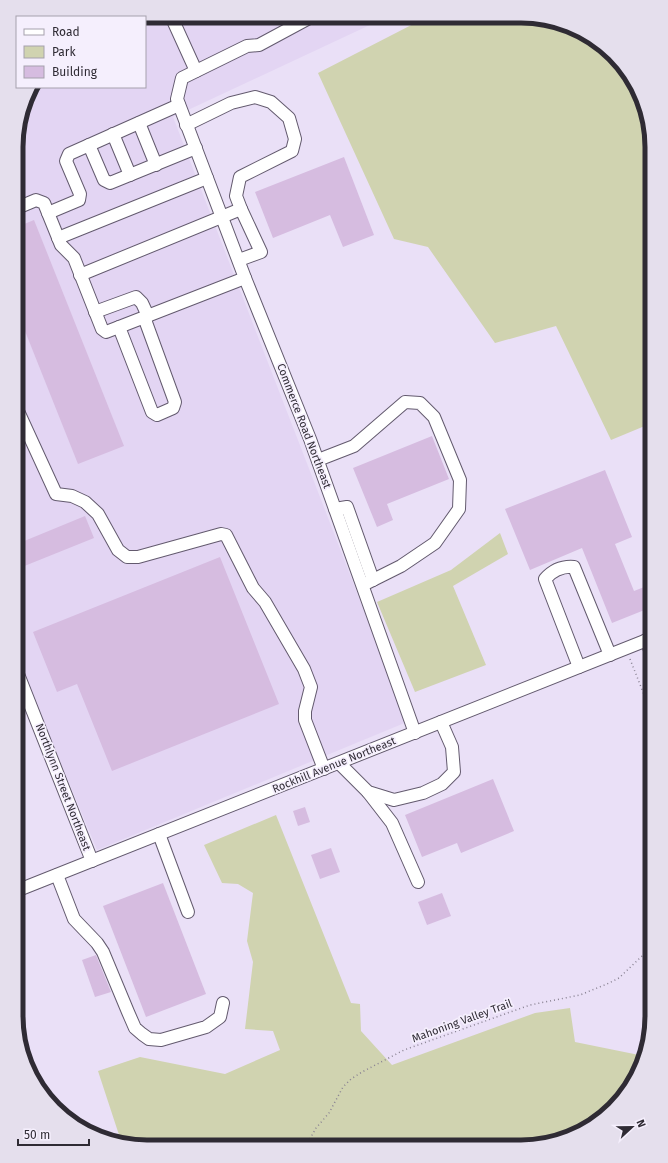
<svg xmlns="http://www.w3.org/2000/svg" width="668" height="1163" font-family="'Fira Sans',sans-serif">
<rect width="100%" height="100%" fill="#eae0f7"/>
<polygon fill="#e3d5f3" points="147,16 387,17 173,117 407,722 97,850 16,655 17,130 31,87 145,87 145,17 142,17"/>
<g fill="#d0d3b0">
<polygon points="425,18 546,18 607,48 645,105 652,147 652,423 611,440 556,326 495,343 428,247 394,239 318,73"/>
<polygon points="500,533 508,554 453,586 486,665 415,692 377,602 451,570"/>
<path d="M276,815L351,1003L360,1004L361,1031L392,1065L535,1013L570,1008L575,1042L644,1056C635,1094 600,1127 563,1140C551,1144 534,1145 521,1147L130,1146L116,1140L120,1138L98,1071L140,1057L225,1074L280,1050L273,1031L245,1029L253,962L247,941L253,893L238,884L222,883L204,845Z"/>
</g>
<g fill="#d6bce0">
<polygon points="344,157 374,235 343,247 330,215 273,238 255,192"/>
<polygon points="34,220 124,446 78,464 17,311 17,227"/>
<polygon points="432,436 449,479 387,504 393,520 377,527 353,468"/>
<polygon points="605,470 632,537 615,544 634,591 652,584 652,607 612,623 582,548 530,570 505,509"/>
<polygon points="85,516 94,538 17,569 17,544"/>
<polygon points="220,557 279,704 112,771 77,684 57,692 33,632"/>
<polygon points="493,779 514,831 461,853 457,843 422,857 405,815"/>
<polygon points="305,807 310,822 298,826 293,811"/>
<polygon points="331,848 340,872 320,879 311,855"/>
<polygon points="163,883 206,994 146,1017 103,906"/>
<polygon points="442,893 451,916 427,925 418,902"/>
<polygon points="96,955 111,992 95,997 82,960"/>
</g>
<g fill="none" stroke-linecap="round" stroke-linejoin="round">
<defs>
<g id="minor">
<polyline points="171,16 196,71"/>
<polyline points="311,17 259,45 247,46 182,78 177,99 245,278 310,439 415,733"/>
<polyline points="139,123 156,165"/>
<polyline points="186,125 231,103 255,97 271,102 289,118 295,139 292,151 240,177 236,196 241,209"/>
<polyline points="113,134 130,175"/>
<polyline points="89,145 104,180 110,183 196,148"/>
<polyline points="17,208 36,200 44,203 61,245 74,258 102,329 106,332 119,327"/>
<polyline points="48,213 79,200 80,194 66,161 69,154 179,105"/>
<polyline points="58,238 207,178"/>
<polyline points="80,275 241,209 261,252 239,260"/>
<polyline points="95,312 136,297 142,303 148,316"/>
<polyline points="144,317 175,402 173,408 157,415 152,412 119,327 245,278"/>
<polyline points="17,409 56,494 72,496 85,502 98,514 118,550 127,557 138,557 221,534 226,535 253,588 265,602 304,669 311,687 305,711 305,720 324,769"/>
<polyline points="318,460 354,446 405,402 420,403 434,417 460,480 459,509 435,543 401,566 363,585"/>
<polyline points="335,509 347,507 373,580"/>
<polyline points="646,640 652,655"/>
<path d="M579,667L545,579C553,570 562,566 574,567L610,655"/>
<polyline points="16,669 92,861"/>
<polyline points="339,763 368,792 394,800 423,793 442,784 454,772 452,747 441,722"/>
<polyline points="368,792 392,823 418,882"/>
<polyline points="159,834 188,912"/>
<polyline points="57,875 74,919 97,943 103,952 128,1012 135,1028 142,1034 149,1039 161,1040 206,1027 220,1017 223,1003"/>
<polyline points="16,891 652,638"/>
</g>
</defs>
<use href="#minor" stroke="#635a6e" stroke-width="14"/>
<g stroke="#898292" stroke-width="1.5" stroke-dasharray="1 3" stroke-linecap="butt">
<polyline points="630,659 652,715"/>
<polyline points="306,1146 316,1128 329,1113 343,1087 351,1079 362,1072 404,1050 530,1005 580,995 607,984 619,978 643,955 652,950"/>
</g>
<use href="#minor" stroke="#fff" stroke-width="12"/>
</g>
<g text-anchor="middle" dominant-baseline="central" stroke-width="3.5" stroke-linejoin="round" paint-order="stroke">
<g font-size="11" fill="#2f2b34" stroke="#f5effd">
<text transform="translate(304 426) rotate(69)">Commerce Road Northeast</text>
<text transform="translate(334 765) rotate(-22)">Rockhill Avenue Northeast</text>
<text transform="translate(63 787) rotate(69)">Northlynn Street Northeast</text>
<text transform="translate(462 1021) rotate(-20)">Mahoning Valley Trail</text>
</g>
</g>
<path d="M0 0H668V1163H0ZM147 23H521A124 124 0 0 1 645 147V1016A124 124 0 0 1 521 1140H147A124 124 0 0 1 23 1016V147A124 124 0 0 1 147 23Z" fill="#e5dfed" fill-rule="evenodd"/>
<path fill="none" stroke="#2f2b34" stroke-width="5" d="M147 23H521A124 124 0 0 1 645 147V1016A124 124 0 0 1 521 1140H147A124 124 0 0 1 23 1016V147A124 124 0 0 1 147 23Z"/>
<rect x="16" y="16" width="130" height="72" fill="#f5effd" stroke="#a6a1ad"/>
<rect x="24" y="29" width="20" height="6" fill="#ffffff" stroke="#a6a1ad"/>
<text x="52" y="36" font-size="12" fill="#2f2b34">Road</text>
<rect x="24" y="46" width="20" height="12" fill="#d0d3b0" stroke="#a6a1ad"/>
<text x="52" y="56" font-size="12" fill="#2f2b34">Park</text>
<rect x="24" y="66" width="20" height="12" fill="#d6bce0" stroke="#a6a1ad"/>
<text x="52" y="76" font-size="12" fill="#2f2b34">Building</text>
<g transform="translate(632 1127) rotate(68)" stroke="#f5effd" stroke-width="3" paint-order="stroke">
<path d="M0-3L7 15L0 10L-7 15Z" fill="#2f2b34"/>
<text y="-6" font-size="11" font-weight="bold" text-anchor="middle" fill="#2f2b34">N</text>
</g>
<path d="M18 1139v6h71v-6" fill="none" stroke="#2f2b34" stroke-width="2"/>
<text x="24" y="1139" font-size="12" fill="#2f2b34" stroke="#f5effd" stroke-width="3" paint-order="stroke">50 m</text>
</svg>
